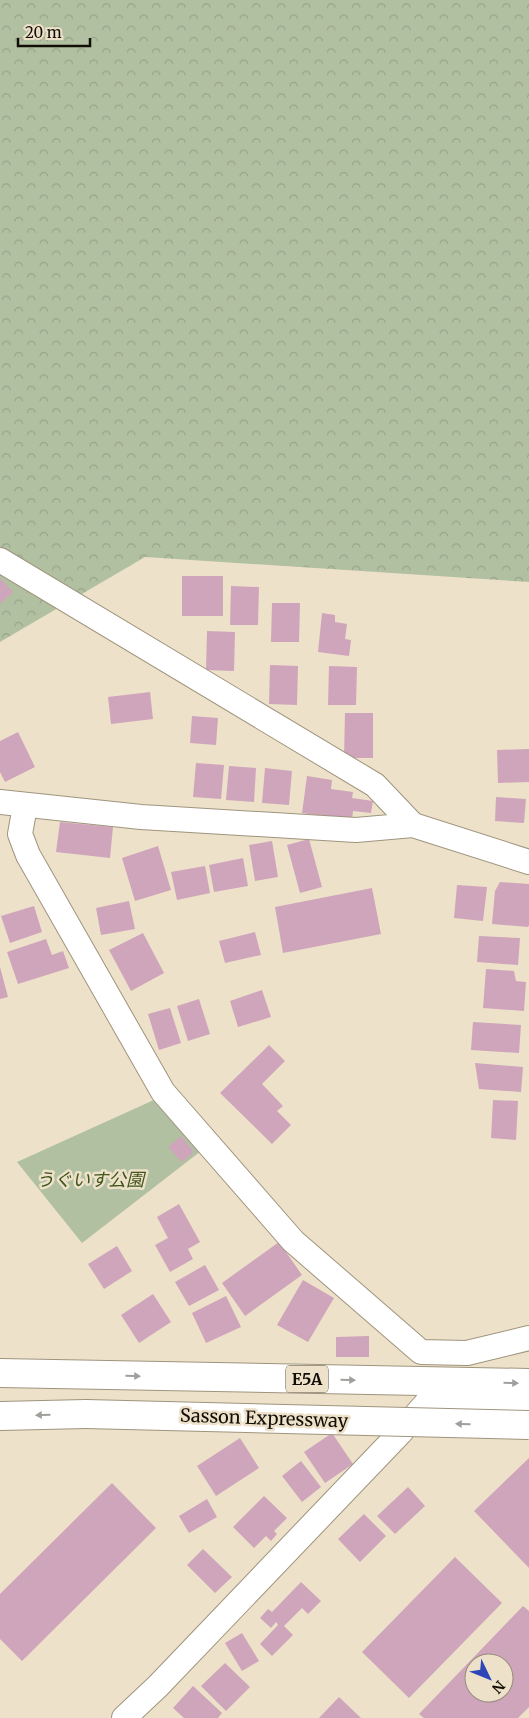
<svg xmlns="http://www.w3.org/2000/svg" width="529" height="1718" font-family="Merriweather,'Noto Sans JP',serif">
<defs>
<pattern id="forest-crowns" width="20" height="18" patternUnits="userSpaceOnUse" patternTransform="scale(1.25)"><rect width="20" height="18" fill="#b2c0a2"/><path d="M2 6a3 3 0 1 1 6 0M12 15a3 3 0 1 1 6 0" fill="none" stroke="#98a48a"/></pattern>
</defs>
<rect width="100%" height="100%" fill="#eee1ca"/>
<polygon fill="url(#forest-crowns)" points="0,0 529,0 529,582 145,557 0,642"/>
<polygon fill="#b2c0a2" points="156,1099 201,1151 82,1243 17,1162"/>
<g fill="#cfa5bb" fill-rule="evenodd">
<rect x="182" y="576" width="41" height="40"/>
<polygon points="0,578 13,592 0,604"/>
<polygon points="231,586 259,587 258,625 230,625"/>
<polygon points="272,603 300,603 299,642 271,642"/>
<polygon points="322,613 335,615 335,622 347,624 345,639 351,640 349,656 318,652"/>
<polygon points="207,631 235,632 234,671 206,670"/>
<polygon points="270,665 298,666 297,705 269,704"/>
<polygon points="329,666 357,667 356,705 328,705"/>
<polygon points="150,692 153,719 111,724 108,697"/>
<polygon points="345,713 373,713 373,758 344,758"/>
<polygon points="192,716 218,718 216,745 190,743"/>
<polygon points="18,732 35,767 5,782 0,772 0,741"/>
<polygon points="529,749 529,782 498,783 497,750"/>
<polygon points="196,763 224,765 221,799 193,797"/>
<polygon points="229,766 256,768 254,802 226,800"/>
<polygon points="265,768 292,771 289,805 262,803"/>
<polygon points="307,776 332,780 331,789 353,792 352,798 373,801 371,813 353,811 352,820 302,813"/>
<polygon points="496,797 526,799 524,823 495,821"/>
<polygon points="60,822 113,827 110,858 56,852"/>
<polygon points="309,839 322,887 300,893 287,845"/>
<polygon points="272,841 278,877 255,881 249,845"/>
<polygon points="158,846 171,890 135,901 122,858"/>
<polygon points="243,858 248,886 214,892 209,865"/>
<polygon points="205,866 210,893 177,900 171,872"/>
<polygon points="500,882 529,884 529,925 528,927 492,924 495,891"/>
<polygon points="457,885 487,887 483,921 454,918"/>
<polygon points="372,888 381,934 283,953 275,907"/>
<polygon points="129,901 135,929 101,935 96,908"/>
<polygon points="34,906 42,932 10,943 1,916"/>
<polygon points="255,932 261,955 225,963 219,941"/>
<polygon points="143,933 164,973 131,991 109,950"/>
<polygon points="479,936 520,938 518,965 477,962"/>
<polygon points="46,939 52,955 63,951 69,968 18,984 7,952"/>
<polygon points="0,967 8,997 0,999"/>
<polygon points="486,969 514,971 516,981 526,982 524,1011 483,1008"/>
<polygon points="262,990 271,1017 238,1027 230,1001"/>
<polygon points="199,999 210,1034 188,1041 177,1006"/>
<polygon points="170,1008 181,1043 159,1050 148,1014"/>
<polygon points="473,1022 521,1025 519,1053 471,1050"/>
<polygon points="269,1045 285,1061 262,1084 283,1106 277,1111 291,1125 272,1144 220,1093"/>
<polygon points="475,1063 523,1067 521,1092 479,1089"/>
<polygon points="493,1100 518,1101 516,1140 491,1138"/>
<polygon points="181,1136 194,1152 182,1162 168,1147"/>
<polygon points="179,1204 200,1242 188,1249 193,1259 170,1272 155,1245 168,1238 157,1217"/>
<polygon points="279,1242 302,1275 245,1316 222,1283"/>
<polygon points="117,1246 132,1271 104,1289 88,1264"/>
<polygon points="205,1265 219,1290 189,1306 175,1282"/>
<polygon points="303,1280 334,1298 308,1342 277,1325"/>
<polygon points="153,1294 171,1322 139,1343 121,1315"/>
<polygon points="226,1296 241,1327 206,1343 192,1313"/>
<polygon points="369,1336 369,1357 336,1357 336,1337"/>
<polygon points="332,1433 353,1464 325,1483 304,1452"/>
<polygon points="240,1438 259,1468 216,1496 197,1466"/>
<polygon points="529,1458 529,1568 474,1511"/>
<polygon points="301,1461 321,1487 302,1502 282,1476"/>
<polygon points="112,1483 156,1528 22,1661 0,1639 0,1594"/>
<polygon points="408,1487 425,1506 395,1534 377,1516"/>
<polygon points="264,1496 287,1518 274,1531 277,1534 271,1541 266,1536 254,1548 233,1527"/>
<polygon points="207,1499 217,1517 189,1533 179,1516"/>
<polygon points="364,1514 386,1536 360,1562 338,1539"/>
<polygon points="203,1549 232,1577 215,1593 187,1565"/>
<polygon points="455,1557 502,1603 409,1698 362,1652"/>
<polygon points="301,1582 321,1601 308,1614 302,1608 284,1626 293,1635 272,1656 260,1644 278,1625 276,1622 271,1628 260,1618 268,1609 272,1612"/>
<path d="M523,1606L529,1611V1707L518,1718H424L419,1714ZM474,1663H504V1693H474Z"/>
<polygon points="242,1633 259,1661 242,1671 225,1643"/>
<polygon points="225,1663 250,1687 226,1711 201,1686"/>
<polygon points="193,1686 222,1713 218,1718 184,1718 173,1708"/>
<polygon points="339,1697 361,1718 319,1718"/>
</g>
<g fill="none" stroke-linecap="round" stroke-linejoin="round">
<defs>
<g id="minor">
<polyline points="0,560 375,785 413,825"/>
<polyline points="0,802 141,817 356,830 413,825 529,862"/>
<polyline points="25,806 20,834 28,855 163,1092 293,1241 421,1352 467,1353 529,1338"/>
<polyline points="124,1718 158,1686 400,1433 429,1400 529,1402"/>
</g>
<g id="highway">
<polyline points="0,1373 529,1383"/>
<polyline points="0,1416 86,1414"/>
</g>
</defs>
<use href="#minor" stroke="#9f947e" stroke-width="26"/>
<use href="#highway" stroke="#9f947e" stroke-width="30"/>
<use href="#minor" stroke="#fff" stroke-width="24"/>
<use href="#highway" stroke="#fff" stroke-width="28"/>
<defs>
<polyline id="highway-bridge" points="86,1414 529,1425"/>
</defs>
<use href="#highway-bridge" stroke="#9f947e" stroke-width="30" stroke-linecap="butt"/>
<use href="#highway-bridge" stroke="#fff" stroke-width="28"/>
</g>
<defs><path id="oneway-solid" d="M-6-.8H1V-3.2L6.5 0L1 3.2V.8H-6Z" transform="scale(1.25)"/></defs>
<g fill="#a09f9b">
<use href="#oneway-solid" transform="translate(133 1376) rotate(1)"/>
<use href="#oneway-solid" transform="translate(348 1380) rotate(1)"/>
<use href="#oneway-solid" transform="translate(511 1383) rotate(1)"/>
<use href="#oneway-solid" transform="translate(43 1415) rotate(178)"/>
<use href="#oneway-solid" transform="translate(463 1424) rotate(-178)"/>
</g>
<g text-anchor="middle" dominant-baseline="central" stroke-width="5" stroke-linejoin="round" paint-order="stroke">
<rect fill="#eee1ca" stroke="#544d41" stroke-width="1" x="286" y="1365.5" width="42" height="27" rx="4"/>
<g font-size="16" font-weight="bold" fill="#120e06">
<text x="307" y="1379">E5A</text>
</g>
<g font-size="18" font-style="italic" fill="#40561b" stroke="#eee1ca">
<text x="90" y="1179">うぐいす公園</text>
</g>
<g font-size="18" fill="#120e06" stroke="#eee1ca">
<text transform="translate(264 1418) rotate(2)">Sasson Expressway</text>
</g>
</g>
<g transform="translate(489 1678) rotate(133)"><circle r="24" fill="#eee1ca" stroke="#968d7c"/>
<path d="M0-4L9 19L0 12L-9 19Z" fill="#2e46b7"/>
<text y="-8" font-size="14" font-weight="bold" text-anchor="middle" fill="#120e06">N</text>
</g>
<path d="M18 38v8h72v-8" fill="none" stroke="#120e06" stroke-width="2.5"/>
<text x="25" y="38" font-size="15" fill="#120e06" stroke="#eee1ca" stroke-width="4" paint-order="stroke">20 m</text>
</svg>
